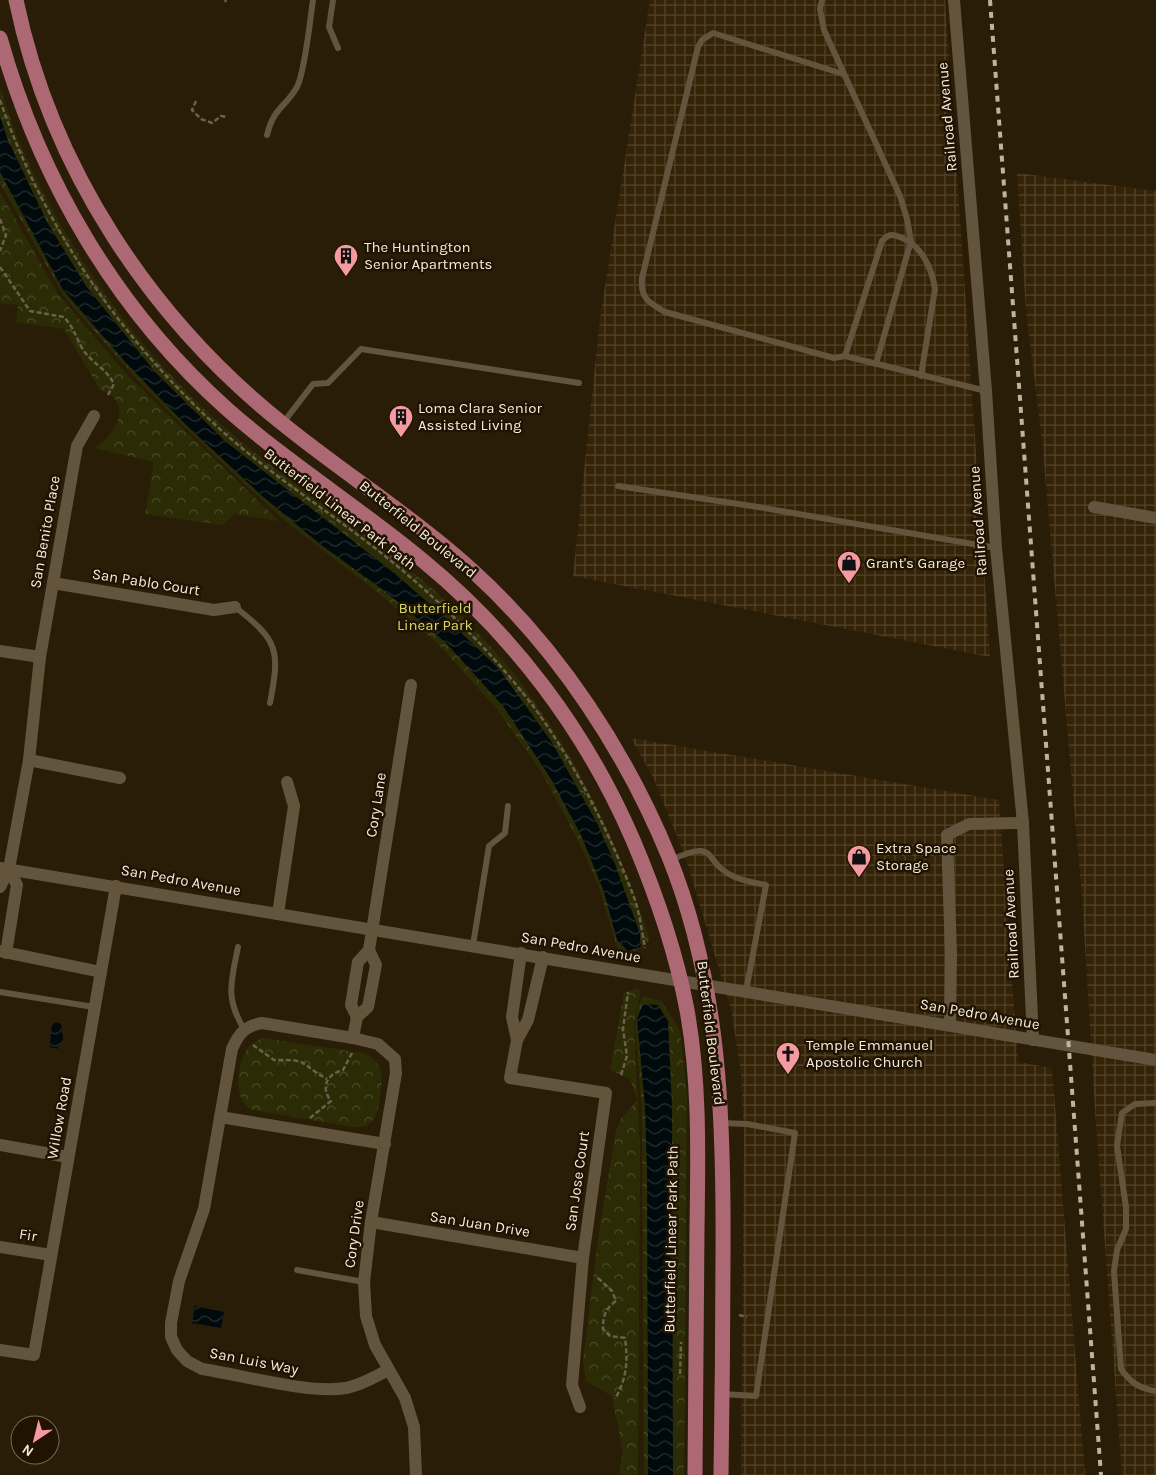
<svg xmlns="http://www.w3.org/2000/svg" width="1156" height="1475" font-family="Karla,sans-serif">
<defs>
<pattern id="industrial-grid" width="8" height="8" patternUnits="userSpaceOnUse" patternTransform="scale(1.25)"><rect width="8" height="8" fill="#342307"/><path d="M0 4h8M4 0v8" fill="none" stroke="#52432b"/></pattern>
<pattern id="park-crowns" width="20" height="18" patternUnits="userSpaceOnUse" patternTransform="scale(1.25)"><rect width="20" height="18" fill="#2b2c05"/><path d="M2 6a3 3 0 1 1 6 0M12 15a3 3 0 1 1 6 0" fill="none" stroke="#4a4b29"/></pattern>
<pattern id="water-waves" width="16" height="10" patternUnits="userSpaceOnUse" patternTransform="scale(1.25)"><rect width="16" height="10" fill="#000a0c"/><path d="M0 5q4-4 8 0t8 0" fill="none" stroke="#262e2f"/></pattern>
</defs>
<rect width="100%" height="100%" fill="#2a1d08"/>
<g fill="url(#industrial-grid)">
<polygon points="650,0 945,0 990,657 573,576 600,319"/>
<polygon points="1017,173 1156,191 1156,1475 1122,1475 1095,1110 1082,897 1042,440 1026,311"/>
<polygon points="631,738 999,800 1018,1062 1052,1068 1085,1475 741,1475 744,1134 741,1072 731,1009 686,859 654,779"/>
</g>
<g fill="url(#park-crowns)">
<path d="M0,89C8,110 14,131 23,151C76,268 154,373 255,453C319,504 390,548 450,605C471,624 491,647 510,669C522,682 531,699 542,713C592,787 622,856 650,940C640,951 633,954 618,950L599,887L578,840L542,773L496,708L437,643L376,591L285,521L207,449L138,381L64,296L0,183Z"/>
<path d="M0,192L58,294L126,374L279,521L234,514L223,525L145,514L154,462L95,448C118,434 134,400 100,390L64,329L16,322L18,305L0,303Z"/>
<path d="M639,988C642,999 635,1013 634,1025L640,1149L638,1475H619L623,1453L612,1396L586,1381L583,1360L599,1232L616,1131L621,1119L637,1100L630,1079L610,1070L624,993Z"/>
<polygon points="643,996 662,1002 680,1030 687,1096 684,1475 644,1475 642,1111 635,1025 638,1007"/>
<path d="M263,1038L362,1053C384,1059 383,1078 380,1097C378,1113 374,1129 353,1127L253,1110C232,1103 237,1064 247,1049C251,1043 257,1040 263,1038Z"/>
</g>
<g fill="url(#water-waves)">
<polygon points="0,116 7,138 47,222 86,286 155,372 225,441 394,573 448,620 499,669 551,741 597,823 615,864 640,934 641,947 628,951 617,940 604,892 581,835 551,779 503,706 446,643 387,593 320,544 261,495 183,422 127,364 63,290 0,172"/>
<polygon points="643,1004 658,1005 668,1021 672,1105 673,1475 648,1475 647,1174 645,1106 637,1019"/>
<path d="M56,1022L61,1024L63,1039L57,1049L50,1047C50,1042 51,1030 52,1025Z"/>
<polygon points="195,1306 224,1312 221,1328 192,1323"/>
</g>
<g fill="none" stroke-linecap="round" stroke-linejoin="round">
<g stroke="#6b5f4d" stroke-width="2.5" stroke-dasharray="5 2.5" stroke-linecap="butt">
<polyline points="225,0 226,2"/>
<path d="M0,100C42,223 116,332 211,421C260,467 318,504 371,545C429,590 485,644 530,702C572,757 611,835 635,900C640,915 642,933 645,948"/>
<polyline points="196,101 192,110 201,119 212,123 221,116 227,117"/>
<polyline points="0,219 6,235 0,251"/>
<path d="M0,267L30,311L64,317C75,330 75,335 82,348C91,363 107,369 114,384L108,395"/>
<path d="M253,1045L274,1060C311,1059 299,1064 327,1079"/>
<polyline points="621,1075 627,1056 623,1029 628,992"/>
<path d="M310,1118L331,1101C320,1087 327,1074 343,1070L352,1053"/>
<path d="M598,1278L612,1291L616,1301C605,1309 603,1316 603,1329L610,1336L625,1338C628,1361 627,1378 615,1399"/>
<polyline points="739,1315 747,1317"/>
<polyline points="680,1374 681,1342"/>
</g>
<g stroke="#63543e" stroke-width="6">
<polyline points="333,0 329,27 338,48"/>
<polyline points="822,0 820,9 824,30 900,196 907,219 911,241 876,364"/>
<path d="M843,74L713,33L702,40L698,47L642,278C640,298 649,303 665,312L834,358L845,356L986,391"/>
<path d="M267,135C274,107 285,108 297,87C305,72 310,20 313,0"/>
<path d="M845,356L882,241C889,233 893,234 902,238C922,246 932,269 935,289L921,376"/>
<polyline points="283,423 313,384 328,383 361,349 579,383"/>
<polyline points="618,486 752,506 996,548"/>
<path d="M235,607C279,641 280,650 270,703"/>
<path d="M671,860C721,837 701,863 735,877C744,881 756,883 766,885L746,991"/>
<polyline points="473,945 489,846 505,833 508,806"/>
<path d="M238,947C231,982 225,998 244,1029"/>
<polyline points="0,992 94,1007"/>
<path d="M1156,1103L1135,1104L1122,1113L1117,1146L1126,1207V1229L1117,1250L1114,1271L1121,1369C1130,1382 1140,1389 1156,1391"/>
<polyline points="722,1123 747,1124 795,1133 756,1396 722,1394"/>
<polyline points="297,1270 364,1282"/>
</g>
<g stroke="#63543e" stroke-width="12">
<polyline points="954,0 986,391 996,548 1023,823 1033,1040"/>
<polyline points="1094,507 1156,518"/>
<polyline points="53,583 214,610 235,607"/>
<polyline points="0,651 40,657"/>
<polyline points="29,760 120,778"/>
<polyline points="0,868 1156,1060"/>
<polyline points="0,887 9,869 29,760 40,657 77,446 94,416"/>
<polyline points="278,914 294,806 287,782"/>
<polyline points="0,951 101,972"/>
<polyline points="6,953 17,885 9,869"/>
<polyline points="543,957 528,1020 517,1040 510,1078 606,1093 583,1258 572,1385 580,1407"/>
<polyline points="357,1017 351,1005 358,962 369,950"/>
<polyline points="950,1025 951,955 947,835 969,824 1023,823"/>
<polyline points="353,1038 357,1017 368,1007 376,965 369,950 411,685"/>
<polyline points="517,1040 512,1017 521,953"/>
<polyline points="220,1117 385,1144"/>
<polyline points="0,1145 68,1157"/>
<polyline points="371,1222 583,1258"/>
<polyline points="0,1247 51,1255"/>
<polyline points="0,1350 34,1355 116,886"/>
<path d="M388,1370C375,1377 361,1385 346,1388C308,1394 242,1375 202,1369L187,1361L177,1350L171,1337V1323L179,1281L204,1209L232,1049C239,1033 245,1026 262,1023L353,1038L378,1044L395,1059L396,1073L371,1222L364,1282L366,1316L375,1345L405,1398L414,1427L416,1475"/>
</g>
<g stroke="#ac6973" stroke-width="15">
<path d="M16,0C51,168 150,318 283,424C346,475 415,518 475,573C559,650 626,752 669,857C721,986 724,1122 723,1258C723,1330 722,1403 721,1475"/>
<path d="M0,38C40,180 116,310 227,409C288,463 358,507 421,559C513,634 586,731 633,840C656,894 676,952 687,1010C700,1082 698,1156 697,1229C697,1311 696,1393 695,1475"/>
</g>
<polyline stroke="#bdb3a4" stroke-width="4" stroke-dasharray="6 6" stroke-linecap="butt" points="990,0 1101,1475"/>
</g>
<defs>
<symbol id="building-pin" viewBox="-11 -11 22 30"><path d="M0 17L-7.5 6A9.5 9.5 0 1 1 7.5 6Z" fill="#f49aa0" stroke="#201401"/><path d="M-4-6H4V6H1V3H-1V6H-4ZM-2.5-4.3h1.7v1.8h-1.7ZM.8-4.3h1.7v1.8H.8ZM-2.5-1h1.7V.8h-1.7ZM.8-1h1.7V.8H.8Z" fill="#111"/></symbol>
<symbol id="shop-pin" viewBox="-11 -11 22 30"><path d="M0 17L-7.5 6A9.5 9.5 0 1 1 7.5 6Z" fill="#f49aa0" stroke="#201401"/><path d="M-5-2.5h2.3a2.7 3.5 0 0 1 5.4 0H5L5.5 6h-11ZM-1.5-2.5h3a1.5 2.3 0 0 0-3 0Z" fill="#111"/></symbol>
<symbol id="church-pin" viewBox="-11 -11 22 30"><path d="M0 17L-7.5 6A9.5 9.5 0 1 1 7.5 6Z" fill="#f49aa0" stroke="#201401"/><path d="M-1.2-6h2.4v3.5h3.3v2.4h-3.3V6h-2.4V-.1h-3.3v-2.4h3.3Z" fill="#111"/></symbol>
</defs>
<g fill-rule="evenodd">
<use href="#building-pin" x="332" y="242" width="28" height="38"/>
<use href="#building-pin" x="387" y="403" width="28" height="38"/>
<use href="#shop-pin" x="835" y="549" width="28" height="38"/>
<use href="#shop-pin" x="845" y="843" width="28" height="38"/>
<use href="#church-pin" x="774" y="1040" width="28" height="38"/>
</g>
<g text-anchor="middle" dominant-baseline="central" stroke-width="5" stroke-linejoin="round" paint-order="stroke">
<g font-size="15" fill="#f4eade" stroke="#201401">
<text transform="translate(947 117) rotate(-95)">Railroad Avenue</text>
<text transform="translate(340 509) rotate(38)">Butterfield Linear Park Path</text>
<text transform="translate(978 521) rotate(-94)">Railroad Avenue</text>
<text transform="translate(418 529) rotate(39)">Butterfield Boulevard</text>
<text transform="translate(45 532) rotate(-80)">San Benito Place</text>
<text transform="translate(146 582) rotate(9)">San Pablo Court</text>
<text transform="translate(376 805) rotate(-81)">Cory Lane</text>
<text transform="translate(181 880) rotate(10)">San Pedro Avenue</text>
<text transform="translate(1011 924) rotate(-93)">Railroad Avenue</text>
<text transform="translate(581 947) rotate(10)">San Pedro Avenue</text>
<text transform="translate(980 1014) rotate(10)">San Pedro Avenue</text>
<text transform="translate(711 1033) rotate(83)">Butterfield Boulevard</text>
<text transform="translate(59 1118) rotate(-80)">Willow Road</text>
<text transform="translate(577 1181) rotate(-82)">San Jose Court</text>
<text transform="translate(480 1224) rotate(9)">San Juan Drive</text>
<text transform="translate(354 1234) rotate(-82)">Cory Drive</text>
<text transform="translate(28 1235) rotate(9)">Fir</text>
<text transform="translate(671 1239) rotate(-89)">Butterfield Linear Park Path</text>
<text transform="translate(254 1361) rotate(11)">San Luis Way</text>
</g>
<g font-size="15" fill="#f4eade" stroke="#201401" text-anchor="start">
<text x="364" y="247">The Huntington<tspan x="364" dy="17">Senior Apartments</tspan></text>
<text x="418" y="408">Loma Clara Senior<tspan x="418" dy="17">Assisted Living</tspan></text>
<text x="866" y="563">Grant's Garage</text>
<text x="876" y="848">Extra Space<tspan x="876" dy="17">Storage</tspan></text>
<text x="806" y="1045">Temple Emmanuel<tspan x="806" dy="17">Apostolic Church</tspan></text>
</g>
<g font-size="15" fill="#d4da69" stroke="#201401">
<text x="435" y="608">Butterfield<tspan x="435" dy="17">Linear Park</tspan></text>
</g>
</g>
<g transform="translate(35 1440) rotate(215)"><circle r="24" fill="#201401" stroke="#756a59"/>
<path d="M0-4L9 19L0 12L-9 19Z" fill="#f49aa0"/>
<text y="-8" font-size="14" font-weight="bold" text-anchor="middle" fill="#f4eade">N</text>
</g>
</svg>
